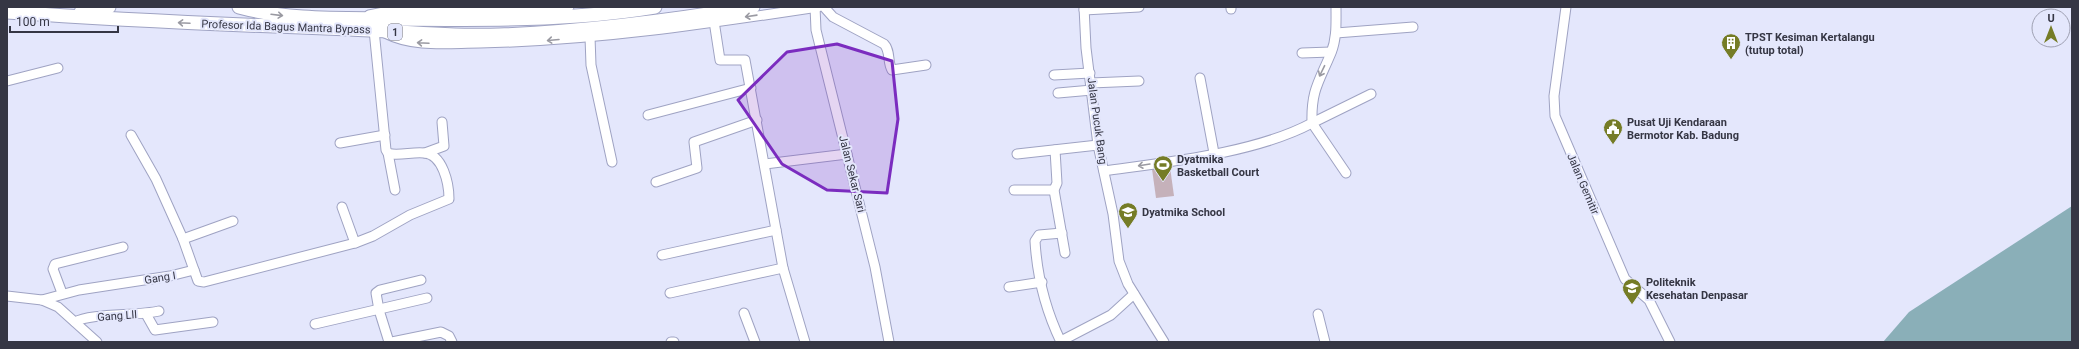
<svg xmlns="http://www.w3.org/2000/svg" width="2079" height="349" font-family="Roboto,sans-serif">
<rect width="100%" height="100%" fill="#e4e7fc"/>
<polygon fill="#c5b1ba" points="1170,167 1174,196 1156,198 1152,169"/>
<polygon fill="#8aafb8" points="2072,206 2072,342 1883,342 1909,312"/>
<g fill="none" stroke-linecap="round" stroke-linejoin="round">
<defs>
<g id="minor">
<polyline points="815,7 816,30 875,267 889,342"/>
<path d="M824,7L833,17L884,44C891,51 887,62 892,70L926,65"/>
<polyline points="1084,7 1086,48 1098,145 1113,214 1119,261 1128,284 1164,342"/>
<polyline points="1231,7 1231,9"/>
<polyline points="1566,7 1554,96 1555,116 1625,279 1649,300 1670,342"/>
<polyline points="1084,10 1139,7"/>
<polyline points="369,15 384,12 480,12 569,7"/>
<polyline points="714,21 720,60 745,60 783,268 805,342"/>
<path d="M385,33C414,48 449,43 480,43C593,41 706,24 818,7"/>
<polyline points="1336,33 1413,27"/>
<polyline points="590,37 591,65 612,162"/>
<polyline points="1302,53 1331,52"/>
<polyline points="1054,75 1090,73"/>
<polyline points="1200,78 1214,153"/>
<polyline points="7,81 58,68"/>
<polyline points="1091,83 1139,81"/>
<polyline points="1058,93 1092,90"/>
<polyline points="648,115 751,88"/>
<polyline points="131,135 156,179 183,239"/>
<polyline points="340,143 385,135"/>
<polyline points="1055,150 1057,183 1054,190 1065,253"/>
<polyline points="388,153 395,190"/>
<polyline points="425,153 444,146 442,122"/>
<polyline points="1017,154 1098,145"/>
<polyline points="765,164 847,154"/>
<path d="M1104,171C1168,162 1256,153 1312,123C1311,90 1319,82 1331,53C1337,38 1336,23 1336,7"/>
<polyline points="1346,173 1312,123 1371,94"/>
<polyline points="656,182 697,168 694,142 757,120"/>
<polyline points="1014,190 1054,190"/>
<polyline points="342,207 355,243"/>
<polyline points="662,255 776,230"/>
<path d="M194,270L198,281L204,282L355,243L373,236L410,215L449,199C449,184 443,154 424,153C413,152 403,155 392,154L388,153L386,150L374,30"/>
<polyline points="1009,287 1042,282"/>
<polyline points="62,293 53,269 55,264 123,247"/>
<polyline points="670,293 783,268"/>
<polyline points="7,296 42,300 58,307 97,342"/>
<polyline points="42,300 79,290 170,276 194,270 183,239 233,221"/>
<polyline points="744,313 755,342"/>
<polyline points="146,314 155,330 213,322"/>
<polyline points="1318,314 1325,342"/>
<path d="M75,322C90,313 138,316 159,311"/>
<polyline points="315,324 427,298"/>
<polyline points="1061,341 1111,315 1134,294"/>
<polyline points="389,342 379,310 376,293 380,290 421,280"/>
<polyline points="392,342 441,332 449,336 452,342"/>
<polyline points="671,342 674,342"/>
<path d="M1061,342C1046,311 1037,275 1035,241L1039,235L1062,233"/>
</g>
<g id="highway">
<path d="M239,7C291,21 344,18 398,19C483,20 570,21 655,7"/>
<path d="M7,12C121,20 235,25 349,29C399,31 448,37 499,35C584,32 668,21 753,7"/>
<polyline points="81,12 109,7"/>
</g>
</defs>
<use href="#minor" stroke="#9fa3c3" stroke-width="11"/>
<use href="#highway" stroke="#9fa3c3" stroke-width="15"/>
<use href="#minor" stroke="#fff" stroke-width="9"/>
<use href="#highway" stroke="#fff" stroke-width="13"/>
</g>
<defs><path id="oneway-shaft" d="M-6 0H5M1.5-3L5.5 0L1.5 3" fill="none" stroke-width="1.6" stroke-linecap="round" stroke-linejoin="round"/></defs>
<g stroke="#9a9aa2">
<use href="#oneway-shaft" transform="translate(277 15) rotate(7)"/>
<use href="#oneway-shaft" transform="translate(751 16) rotate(172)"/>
<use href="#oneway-shaft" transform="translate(184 23) rotate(-177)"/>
<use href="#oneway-shaft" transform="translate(553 40) rotate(175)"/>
<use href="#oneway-shaft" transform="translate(423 43) rotate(-177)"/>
<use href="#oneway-shaft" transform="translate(1322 71) rotate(116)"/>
<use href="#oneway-shaft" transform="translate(1144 165) rotate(171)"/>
</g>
<path fill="#7b2cbf" fill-opacity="0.2" stroke="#7b2cbf" stroke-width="3" stroke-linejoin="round" d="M837,44L892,61L898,119L887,193L827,190L782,164L738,100L787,52Z"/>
<defs>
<symbol id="building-pin" viewBox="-11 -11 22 30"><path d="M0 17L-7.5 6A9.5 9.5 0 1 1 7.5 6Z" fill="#757c26" stroke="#e4e7fc"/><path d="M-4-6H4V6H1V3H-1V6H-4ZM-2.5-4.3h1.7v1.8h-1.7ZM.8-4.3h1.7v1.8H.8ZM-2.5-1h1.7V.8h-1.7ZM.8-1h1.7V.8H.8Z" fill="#fff"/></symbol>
<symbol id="civic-pin" viewBox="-11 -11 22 30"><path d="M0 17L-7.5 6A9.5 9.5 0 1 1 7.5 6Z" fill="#757c26" stroke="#e4e7fc"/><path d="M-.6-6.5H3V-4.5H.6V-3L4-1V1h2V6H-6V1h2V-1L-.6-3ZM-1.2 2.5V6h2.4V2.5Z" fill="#fff"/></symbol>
<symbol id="stadium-pin" viewBox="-11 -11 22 30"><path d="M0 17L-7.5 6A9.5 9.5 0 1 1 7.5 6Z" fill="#757c26" stroke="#e4e7fc"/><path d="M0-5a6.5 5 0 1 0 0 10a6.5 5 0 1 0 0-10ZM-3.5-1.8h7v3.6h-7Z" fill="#fff"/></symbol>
<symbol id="school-pin" viewBox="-11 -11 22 30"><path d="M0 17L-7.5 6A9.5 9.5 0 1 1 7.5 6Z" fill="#757c26" stroke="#e4e7fc"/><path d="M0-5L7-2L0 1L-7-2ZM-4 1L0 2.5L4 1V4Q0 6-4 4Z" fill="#fff"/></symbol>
<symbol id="university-pin" viewBox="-11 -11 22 30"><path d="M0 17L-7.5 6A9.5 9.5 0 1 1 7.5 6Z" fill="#757c26" stroke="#e4e7fc"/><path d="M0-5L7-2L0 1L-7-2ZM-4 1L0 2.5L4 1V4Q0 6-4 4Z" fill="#fff"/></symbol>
</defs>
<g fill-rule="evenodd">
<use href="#building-pin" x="1720" y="32" width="22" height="30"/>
<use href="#civic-pin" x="1602" y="117" width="22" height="30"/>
<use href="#stadium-pin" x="1152" y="154" width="22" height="30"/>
<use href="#school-pin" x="1117" y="201" width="22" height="30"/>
<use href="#university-pin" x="1621" y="277" width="22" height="30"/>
</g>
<g text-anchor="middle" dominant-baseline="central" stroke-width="4" stroke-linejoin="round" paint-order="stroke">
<rect fill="#e4e7fc" stroke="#6a6b7b" stroke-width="1" x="388" y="24" width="14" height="16" rx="3"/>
<g font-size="10" font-weight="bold" fill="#353644">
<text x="395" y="32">1</text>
</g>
<g font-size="11" fill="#353644" stroke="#e4e7fc">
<text transform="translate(286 27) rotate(2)">Profesor Ida Bagus Mantra Bypass</text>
<text transform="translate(1097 121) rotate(82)">Jalan Pucuk Bang</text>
<text transform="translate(852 174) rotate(76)">Jalan Sekar Sari</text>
<text transform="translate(1583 184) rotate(67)">Jalan Gemitir</text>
<text transform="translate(160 278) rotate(-9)">Gang I</text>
<text transform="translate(117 316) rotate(-4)">Gang Lll</text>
</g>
<g font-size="11" font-weight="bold" fill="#353644" stroke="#e4e7fc" text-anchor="start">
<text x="1745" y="37">TPST Kesiman Kertalangu<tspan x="1745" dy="13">(tutup total)</tspan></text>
<text x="1627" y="122">Pusat Uji Kendaraan<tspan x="1627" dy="13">Bermotor Kab. Badung</tspan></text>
<text x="1177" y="159">Dyatmika<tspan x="1177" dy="13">Basketball Court</tspan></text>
<text x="1142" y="212">Dyatmika School</text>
<text x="1646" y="282">Politeknik<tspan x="1646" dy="13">Kesehatan Denpasar</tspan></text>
</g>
</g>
<rect width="2079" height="349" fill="none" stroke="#353644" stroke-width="16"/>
<g transform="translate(2051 28)"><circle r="19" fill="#e4e7fc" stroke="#9ea0b2"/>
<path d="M0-3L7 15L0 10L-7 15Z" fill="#757c26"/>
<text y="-6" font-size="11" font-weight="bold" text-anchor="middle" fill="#353644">U</text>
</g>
<path d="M10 26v6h108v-6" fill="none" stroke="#353644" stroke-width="2"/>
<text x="16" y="26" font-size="12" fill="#353644" stroke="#e4e7fc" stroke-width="3" paint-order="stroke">100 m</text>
</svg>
